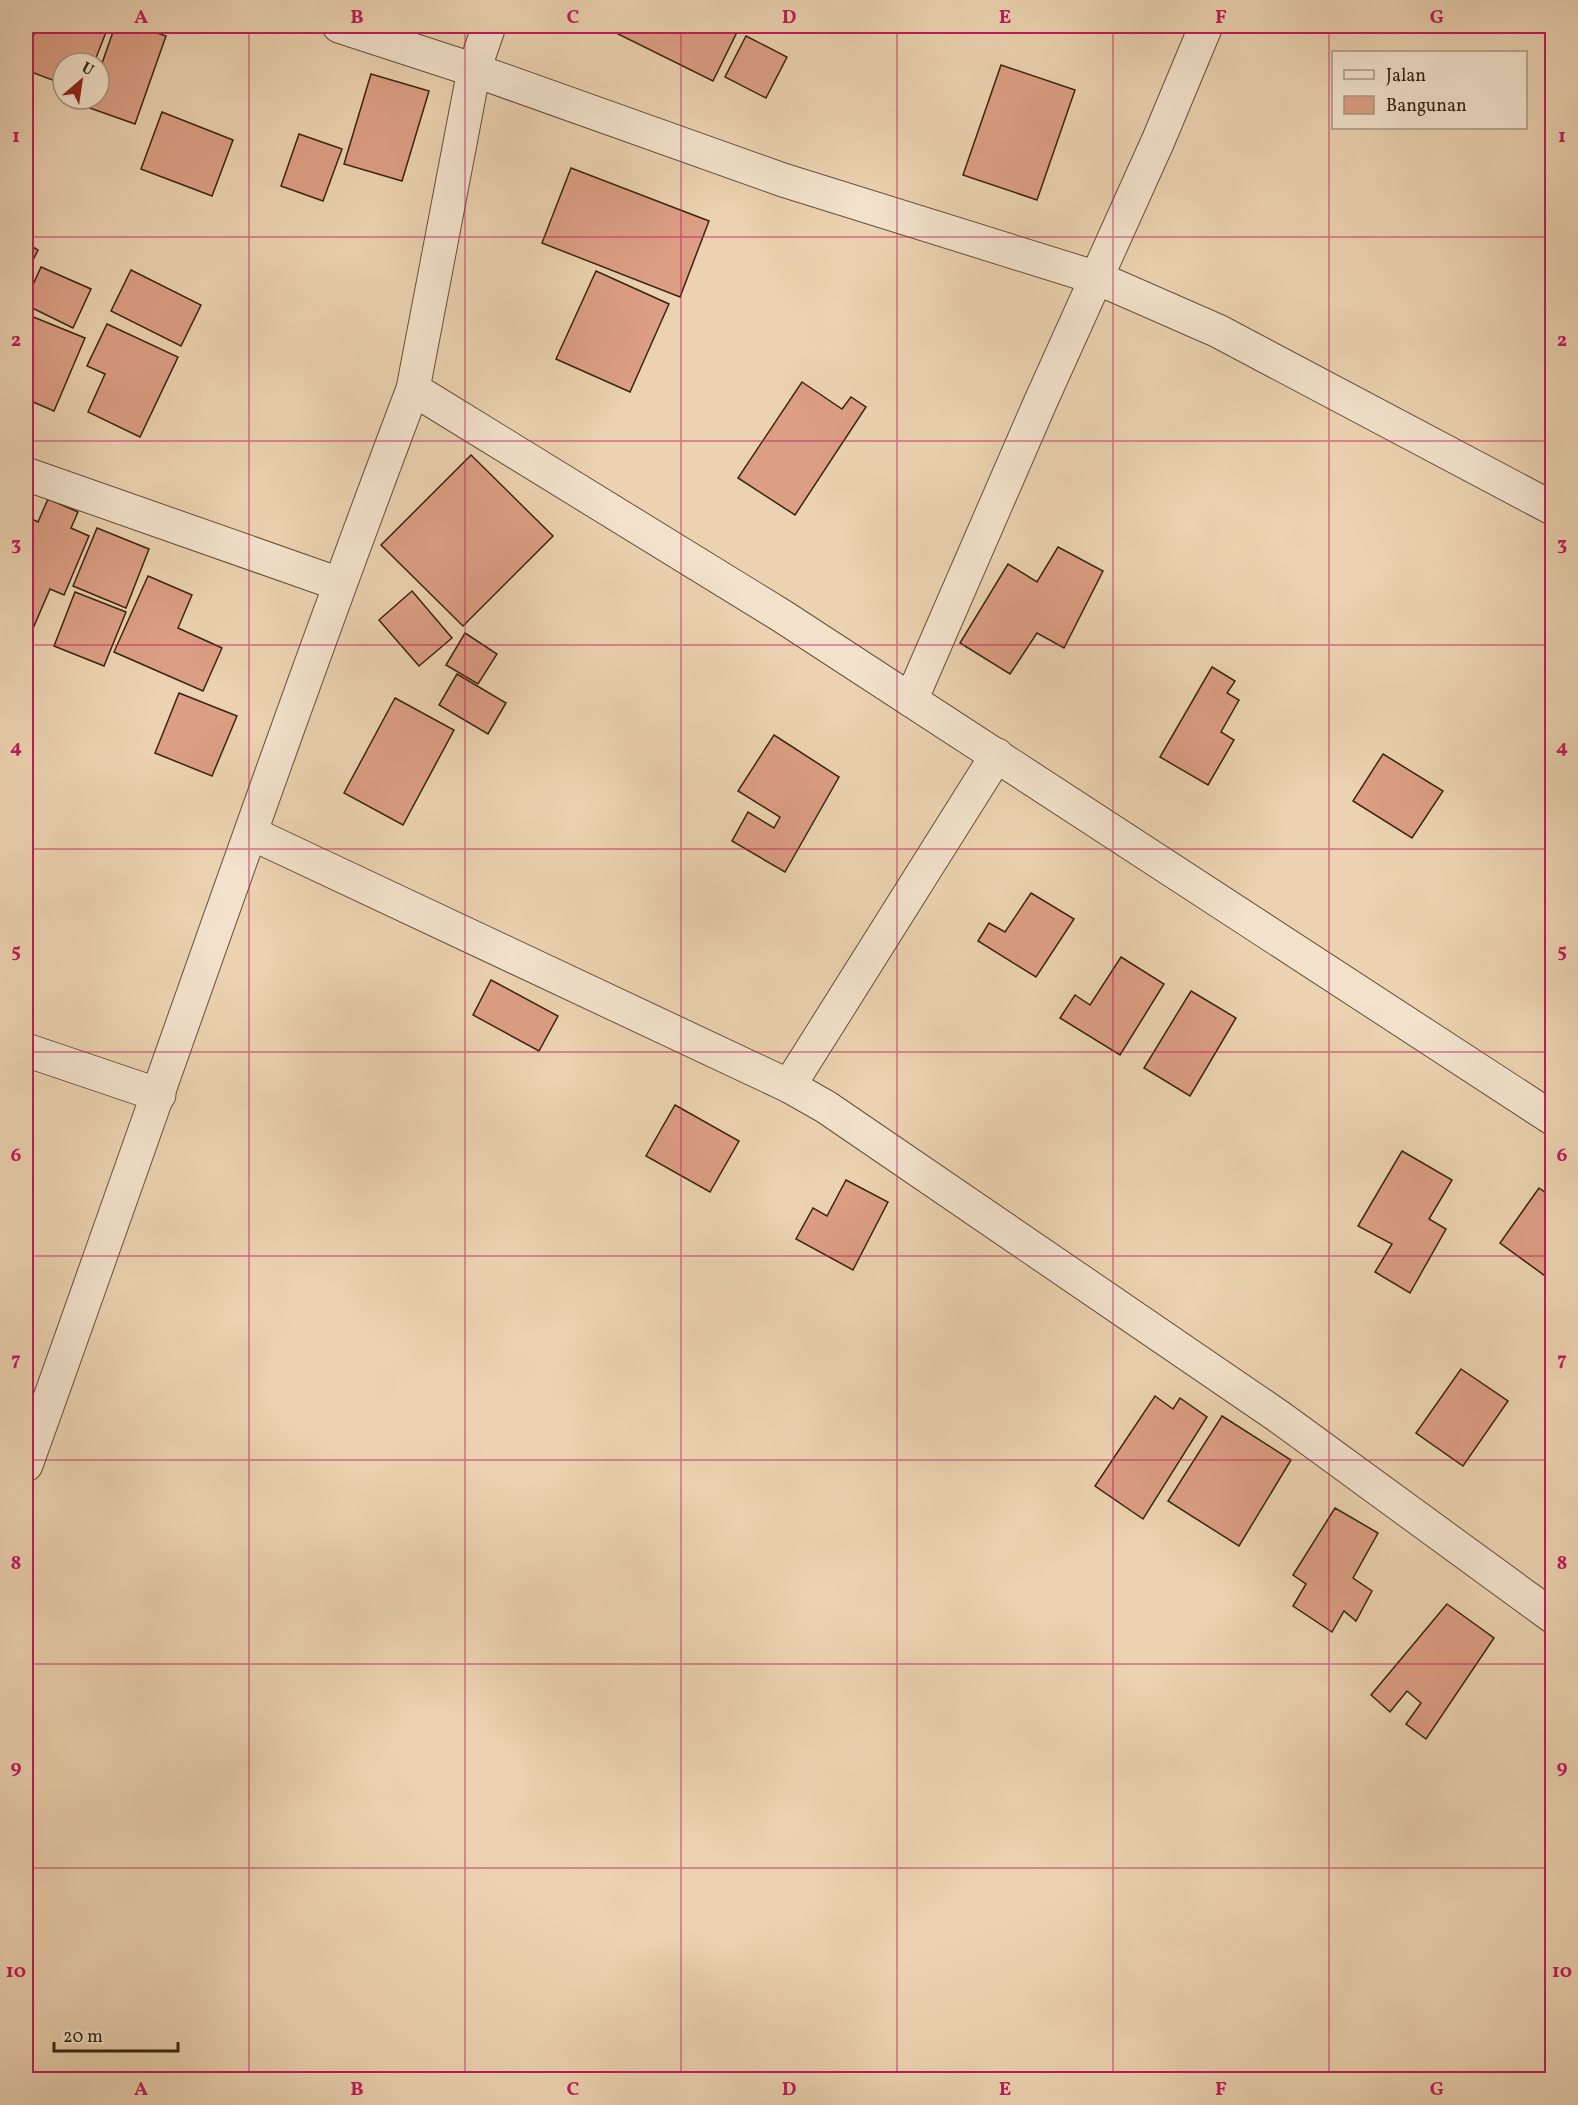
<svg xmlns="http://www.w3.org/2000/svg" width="1578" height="2105" font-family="Vollkorn,serif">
<rect width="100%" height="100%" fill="#ebd2b0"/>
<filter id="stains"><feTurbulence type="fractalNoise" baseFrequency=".00333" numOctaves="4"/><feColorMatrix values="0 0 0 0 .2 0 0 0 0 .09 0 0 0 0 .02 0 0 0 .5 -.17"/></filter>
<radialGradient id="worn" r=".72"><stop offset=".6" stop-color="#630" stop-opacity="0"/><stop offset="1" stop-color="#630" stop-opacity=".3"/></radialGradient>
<g fill="#dc9e84" stroke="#392511" stroke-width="1.5">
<polygon points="37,26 104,26 108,27 94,63 63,63 63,84 26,70 26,57"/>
<polygon points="115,26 136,26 166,36 135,124 87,107 90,99 99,99 99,72"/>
<polygon points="613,26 724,26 737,32 713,81 610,30"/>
<polygon points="746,36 787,57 766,98 725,77"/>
<polygon points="1001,65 1075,90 1037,200 963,175"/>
<polygon points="371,74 429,91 402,181 344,164"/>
<polygon points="162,112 233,140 212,196 141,169"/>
<polygon points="299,134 342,149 323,201 281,186"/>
<polygon points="571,168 709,221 680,297 542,243"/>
<polygon points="26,243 38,250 26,274"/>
<polygon points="41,267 91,289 73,328 26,305 26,300"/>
<polygon points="131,270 201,305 181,346 111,311"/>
<polygon points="596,271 669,304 630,392 556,359"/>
<polygon points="26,314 85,338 54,411 26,399"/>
<polygon points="107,324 178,357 140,437 88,412 105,374 87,366"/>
<polygon points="802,382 842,409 851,397 866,407 795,515 738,478"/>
<polygon points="471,455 553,536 463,626 381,545"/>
<polygon points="48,499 78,512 71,528 89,536 64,595 50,589 31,633 26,631 26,524 28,517 38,522"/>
<polygon points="97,528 149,549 126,608 73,586"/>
<polygon points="1058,547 1103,571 1064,648 1037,633 1010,674 960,643 1008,564 1037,582"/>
<polygon points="148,576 192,595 178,628 222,648 203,691 114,652"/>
<polygon points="412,591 452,638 419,666 379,620"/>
<polygon points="75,592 126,612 104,666 54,646"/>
<polygon points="465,633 497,654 478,684 446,665"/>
<polygon points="1212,667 1235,681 1227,693 1239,700 1221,732 1234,740 1208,785 1160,757"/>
<polygon points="457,674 506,703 488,734 439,705"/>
<polygon points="179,693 237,716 212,776 155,753"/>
<polygon points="395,698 454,730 403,825 344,793"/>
<polygon points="774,735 839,777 785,872 732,841 748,812 774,828 780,817 738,791"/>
<polygon points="1383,754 1443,791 1412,838 1353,801"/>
<polygon points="1031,893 1074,919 1036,977 978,941 989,923 1005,932"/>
<polygon points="1121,957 1164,984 1120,1055 1060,1018 1075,995 1090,1005"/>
<polygon points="491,980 558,1016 539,1051 473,1015"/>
<polygon points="1191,991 1236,1018 1190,1096 1144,1068"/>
<polygon points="675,1105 739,1141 710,1192 646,1156"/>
<polygon points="1402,1151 1452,1180 1429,1219 1446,1229 1410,1293 1375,1272 1392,1244 1358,1226"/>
<polygon points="846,1180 888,1202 853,1270 796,1239 813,1208 827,1216"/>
<polygon points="1539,1188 1552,1197 1552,1281 1500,1243"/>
<polygon points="1461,1369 1508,1401 1463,1466 1416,1433"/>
<polygon points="1155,1396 1173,1409 1180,1398 1207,1417 1143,1519 1095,1486"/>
<polygon points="1222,1416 1291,1460 1239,1546 1168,1501"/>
<polygon points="1335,1508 1378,1533 1353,1578 1372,1591 1356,1621 1344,1611 1332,1632 1293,1606 1306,1584 1293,1575"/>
<polygon points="1447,1604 1494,1638 1426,1739 1406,1724 1421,1703 1407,1691 1390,1712 1371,1695"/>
</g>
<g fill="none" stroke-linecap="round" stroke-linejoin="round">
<defs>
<g id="minor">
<polyline points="339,26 474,70 783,180 1097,278 1218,331 1552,508"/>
<polyline points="26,474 339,584"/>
<polyline points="911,700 1040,403 1158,141 1206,26"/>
<polyline points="997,755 789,1086 826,1107 1278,1416 1552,1616"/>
<polyline points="251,833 789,1086"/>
<polyline points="26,1050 159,1095"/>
<path d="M26,1465C155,1106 278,745 413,389"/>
</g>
<polyline id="tertiary" points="489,26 474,70 413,389 782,616 1552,1118"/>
</defs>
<use href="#minor" stroke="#665039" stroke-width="35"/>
<use href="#tertiary" stroke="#665039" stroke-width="35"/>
<use href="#minor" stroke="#f2e2cc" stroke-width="33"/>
<use href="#tertiary" stroke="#f2e2cc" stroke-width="33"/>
</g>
<path fill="none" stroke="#c2185b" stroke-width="1.5" stroke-opacity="0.55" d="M249,26V2080M465,26V2080M681,26V2080M897,26V2080M1113,26V2080M1329,26V2080M26,237H1552M26,441H1552M26,645H1552M26,849H1552M26,1052H1552M26,1256H1552M26,1460H1552M26,1664H1552M26,1868H1552"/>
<rect width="1578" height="2105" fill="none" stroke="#ebd2b0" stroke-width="66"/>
<rect x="1332" y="51" width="195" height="78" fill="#f2e2cc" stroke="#a89681" stroke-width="1.5"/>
<rect x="1344" y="70" width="30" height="9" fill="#f2e2cc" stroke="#a89681" stroke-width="1.5"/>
<text x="1386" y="81" font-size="18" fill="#392511">Jalan</text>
<rect x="1344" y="96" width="30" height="18" fill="#dc9e84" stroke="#a89681" stroke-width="1.5"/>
<text x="1386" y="111" font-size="18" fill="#392511">Bangunan</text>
<g transform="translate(81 81) rotate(29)"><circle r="28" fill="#f2e2cc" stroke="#a89681" stroke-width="1.5"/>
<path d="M0-4.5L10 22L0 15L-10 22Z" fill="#8f2418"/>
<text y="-9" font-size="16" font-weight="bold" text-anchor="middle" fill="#392511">U</text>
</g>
<path d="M54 2042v9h124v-9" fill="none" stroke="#392511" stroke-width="3"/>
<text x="63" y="2042" font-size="18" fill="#392511" stroke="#f2e2cc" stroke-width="4.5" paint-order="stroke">20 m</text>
<rect x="33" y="33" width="1512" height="2039" fill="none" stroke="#c2185b" stroke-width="2"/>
<g font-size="20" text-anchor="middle" font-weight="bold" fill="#c2185b">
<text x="141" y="23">A</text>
<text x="357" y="23">B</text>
<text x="573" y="23">C</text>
<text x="789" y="23">D</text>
<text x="1005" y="23">E</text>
<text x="1221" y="23">F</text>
<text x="1437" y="23">G</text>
<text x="16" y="142">1</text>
<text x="1562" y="142">1</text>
<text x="16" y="346">2</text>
<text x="1562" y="346">2</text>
<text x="16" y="550">3</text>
<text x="1562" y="550">3</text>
<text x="16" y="753">4</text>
<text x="1562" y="753">4</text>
<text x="16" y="957">5</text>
<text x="1562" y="957">5</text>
<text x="16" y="1161">6</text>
<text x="1562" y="1161">6</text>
<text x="16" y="1365">7</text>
<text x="1562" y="1365">7</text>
<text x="16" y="1569">8</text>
<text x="1562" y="1569">8</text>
<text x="16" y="1773">9</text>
<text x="1562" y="1773">9</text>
<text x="16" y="1977">10</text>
<text x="1562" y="1977">10</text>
<text x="141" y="2095">A</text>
<text x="357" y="2095">B</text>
<text x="573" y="2095">C</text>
<text x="789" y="2095">D</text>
<text x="1005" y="2095">E</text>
<text x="1221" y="2095">F</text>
<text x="1437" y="2095">G</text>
</g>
<rect width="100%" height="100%" filter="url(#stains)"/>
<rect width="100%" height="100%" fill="url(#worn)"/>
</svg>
